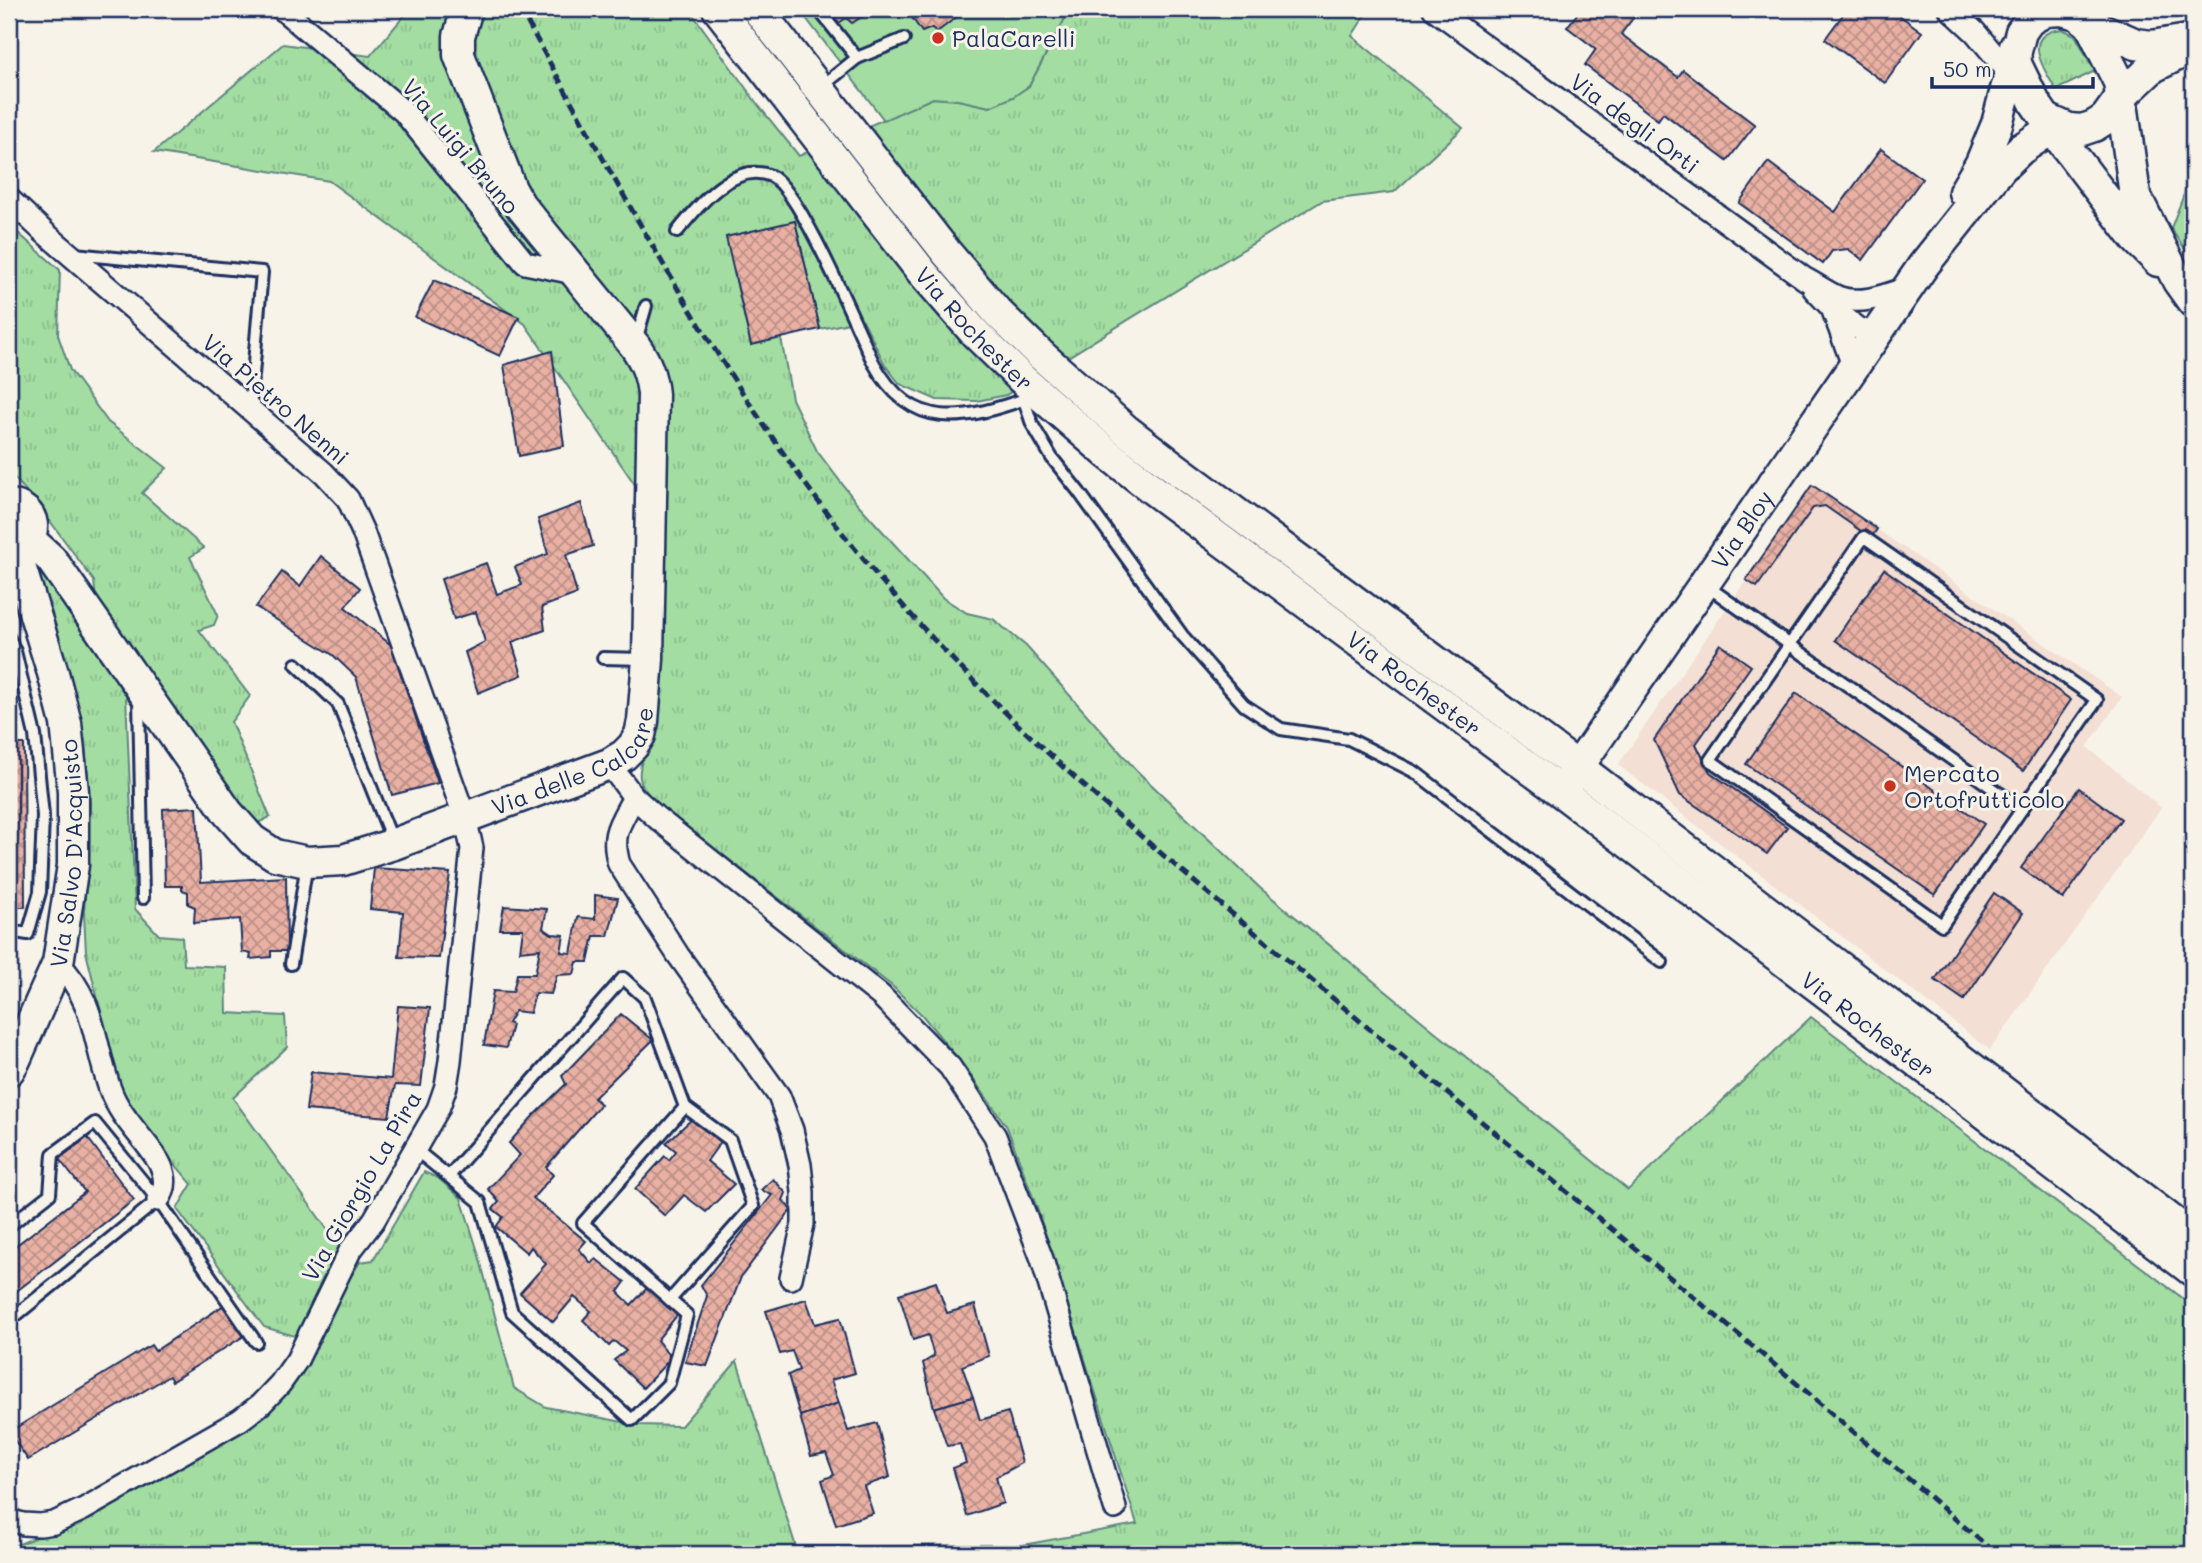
<svg xmlns="http://www.w3.org/2000/svg" width="2202" height="1563" font-family="Mali,sans-serif">
<defs>
<pattern id="grass-tufts" width="24" height="20" patternUnits="userSpaceOnUse" patternTransform="scale(1.75)"><rect width="24" height="20" fill="#a3dda2"/><path d="M3 7l-1-3M5 7V3M7 7l1-3M15 17l-1-3M17 17v-4M19 17l1-3" fill="none" stroke="#8cbe8e"/></pattern>
<pattern id="building-cross-hatch" width="8" height="8" patternUnits="userSpaceOnUse" patternTransform="scale(1.75)"><rect width="8" height="8" fill="#e9b0a3"/><path d="M0 0l8 8M0 8l8-8" fill="none" stroke="#bc9088"/></pattern>
</defs>
<rect width="100%" height="100%" fill="#f7f3e8"/>
<filter id="ink" filterUnits="userSpaceOnUse"><feTurbulence type="fractalNoise" baseFrequency=".0143" numOctaves="2"/><feDisplacementMap in="SourceGraphic" scale="14" xChannelSelector="R" yChannelSelector="G"/><feConvolveMatrix kernelMatrix="1 2 1 2 8 2 1 2 1" color-interpolation-filters="sRGB"/></filter>
<g filter="url(#ink)">
<polygon fill="#f3dfd3" points="1812,485 2122,697 2087,747 2161,808 1990,1050 1618,765"/>
<g fill="url(#grass-tufts)" stroke="#5f8680" stroke-width="2">
<path d="M410,9H689L758,105L799,156L839,138L737,9H742L843,137L933,98L958,100L990,107L1029,86L1070,9H1369L1352,36L1463,128L1394,192L1322,201L1006,395L977,401L937,400L900,384L885,365L863,320L820,329L795,221L726,237L751,345L781,338L792,399L817,451L856,502L943,598L967,613L993,619L1026,646L1136,770L1260,888L1628,1190L1811,1017L2193,1306V1554H9V1548L49,1532L225,1437L307,1360L346,1284L360,1262L373,1260L424,1172L438,1178L461,1198L478,1252L514,1388L546,1407L638,1425L681,1426L737,1361L796,1547L1023,1545L1137,1524L1037,1208L1007,1127L965,1067L922,1015L892,986L661,807C635,782 636,778 647,744L662,524L525,324L329,181L154,152L283,44L370,56Z"/>
<path d="M2062,29L2075,35L2095,71L2056,90C2043,67 2020,34 2062,29Z"/>
<polygon points="2193,171 2193,261 2171,228"/>
<polygon points="9,221 17,232 60,270 58,335 70,370 108,422 167,468 142,493 204,548 190,557 218,615 214,625 199,630 250,696 231,722 270,817 252,826 96,600 94,581 36,502 9,472"/>
<polygon points="44,573 56,585 126,695 135,909 159,935 182,937 184,965 226,967 227,1013 285,1016 287,1047 233,1098 340,1247 298,1337 264,1327 177,1209 192,1184 155,1141 120,1087 101,1012 86,952 84,914 90,804 85,741 65,663 36,574"/>
</g>
<polygon fill="#a3dda2" stroke="#5f8680" stroke-width="2" points="799,9 1070,9 1029,86 1013,97 990,107 958,100 933,98 884,120"/>
<g fill="url(#building-cross-hatch)" stroke="#1b2f5e" stroke-width="2">
<polygon points="828,9 874,9 852,23 846,18 839,23"/>
<polygon points="883,9 967,9 937,32 932,28 922,32 908,12"/>
<polygon points="1581,9 1640,9 1621,34 1678,77 1683,70 1755,125 1727,161 1663,113 1658,120 1585,65 1596,49 1567,27"/>
<polygon points="1847,9 1891,9 1922,32 1885,83 1825,39"/>
<polygon points="1881,149 1922,179 1863,260 1848,249 1832,251 1823,264 1739,203 1768,162 1835,212"/>
<polygon points="795,221 820,329 751,345 726,237"/>
<polygon points="434,280 519,317 500,356 415,317"/>
<polygon points="552,351 564,446 519,456 504,365"/>
<polygon points="1812,485 1877,529 1871,538 1825,506 1813,508 1757,587 1746,580"/>
<polygon points="581,503 593,546 566,555 577,594 542,607 545,630 512,642 522,675 478,693 465,652 485,642 476,612 454,619 441,579 486,563 497,594 522,585 515,567 548,554 538,519"/>
<polygon points="321,556 360,588 345,607 391,645 438,783 392,795 356,677 333,655 256,607 282,572 300,586"/>
<polygon points="1884,569 2071,700 2023,771 1835,640"/>
<polygon points="1720,644 1751,666 1696,744 1710,772 1787,827 1767,854 1680,795 1654,740"/>
<polygon points="1796,693 1984,824 1935,895 1746,764"/>
<polygon points="9,744 24,744 25,907 9,907"/>
<polygon points="2079,788 2121,819 2063,899 2021,868"/>
<polygon points="197,807 201,882 286,877 287,951 271,951 271,957 250,959 251,954 242,952 240,919 194,923 195,907 188,904 188,892 182,890 182,886 165,886 163,809"/>
<polygon points="374,868 450,873 439,958 399,957 403,912 370,909"/>
<polygon points="1994,893 2023,913 1964,1000 1935,980"/>
<polygon points="595,895 618,898 608,936 594,936 588,962 577,962 574,974 557,975 551,994 535,993 530,1013 515,1011 508,1023 512,1025 506,1048 484,1045 493,991 513,992 517,974 535,974 540,949 520,951 523,929 500,929 504,906 547,909 543,928 552,934 564,935 561,952 571,953 578,917 595,919"/>
<polygon points="398,1006 430,1008 421,1086 395,1085 389,1117 306,1110 311,1072 391,1079"/>
<polygon points="621,1014 653,1040 594,1098 601,1104 546,1167 553,1175 533,1198 586,1241 579,1249 591,1263 596,1259 625,1282 618,1292 631,1305 648,1287 679,1313 657,1340 671,1358 643,1388 614,1360 626,1351 614,1341 609,1346 583,1320 591,1311 574,1297 553,1322 520,1293 546,1264 531,1247 527,1253 496,1227 503,1217 493,1209 499,1202 488,1189 520,1155 509,1143 534,1115 566,1084 562,1076"/>
<polygon points="693,1118 722,1140 707,1161 734,1184 706,1212 684,1195 665,1216 635,1189 665,1156 669,1160 676,1151 666,1143"/>
<polygon points="87,1137 134,1200 9,1297 9,1251 85,1192 59,1159"/>
<polygon points="773,1179 786,1193 783,1200 791,1210 741,1277 707,1366 685,1362 707,1296 701,1285 772,1195 761,1190"/>
<polygon points="936,1282 947,1313 975,1305 989,1356 962,1366 973,1397 934,1408 923,1363 934,1356 928,1335 913,1340 899,1294"/>
<polygon points="806,1299 815,1324 840,1318 855,1373 831,1380 839,1403 800,1416 788,1375 799,1370 792,1351 780,1354 766,1311"/>
<polygon points="224,1305 244,1336 172,1381 169,1376 28,1460 9,1432 151,1345 155,1351"/>
<polygon points="973,1397 980,1420 1008,1412 1022,1463 996,1477 1003,1503 967,1516 953,1468 966,1463 960,1444 947,1446 934,1408"/>
<polygon points="839,1403 848,1431 877,1423 890,1477 864,1486 873,1513 836,1525 822,1480 834,1475 826,1453 811,1456 800,1416"/>
</g>
<g fill="none" stroke-linecap="round" stroke-linejoin="round">
<defs>
<g id="lane">
<polyline points="818,9 857,58 904,39"/>
<polyline points="821,87 857,58"/>
<path d="M677,232C697,207 734,160 771,176C799,188 857,328 873,362C912,434 965,420 1031,397"/>
<polyline points="74,254 262,272 250,409"/>
<polyline points="636,341 646,306"/>
<polyline points="1024,400 1032,424 1052,458 1079,492 1182,635 1244,705 1281,729 1349,739 1415,772 1662,962"/>
<polygon points="1864,537 2097,700 1942,925 1710,760"/>
<polyline points="1707,586 2022,809"/>
<polyline points="9,638 15,651 35,735 43,816 40,892 28,934 9,931"/>
<polyline points="603,658 645,659"/>
<polyline points="296,664 338,704 393,842"/>
<polyline points="139,698 143,898"/>
<polyline points="291,964 307,863"/>
<polyline points="416,1150 480,1202 512,1312 632,1420 669,1383 687,1315 583,1223 685,1107"/>
<polyline points="449,1176 623,978 645,998 685,1107 730,1140 753,1206 670,1300"/>
<polyline points="9,1226 50,1194 53,1154 95,1123 158,1200 256,1342"/>
<polyline points="9,1321 158,1200"/>
</g>
<g id="street">
<polyline points="282,9 404,112 525,263 574,273"/>
<path d="M1434,9L1805,279C1817,285 1829,294 1840,298C1862,305 1886,295 1907,288"/>
<polyline points="1950,9 1975,32 2017,82"/>
<polyline points="9,199 45,233 324,473 348,499 363,532 465,818 472,848 450,1061 446,1086 438,1109 374,1220 350,1251 297,1360 280,1384 261,1404 240,1420 84,1509 54,1523 40,1525 23,1524 9,1520"/>
<polyline points="1814,289 1832,308 1854,368"/>
<polyline points="1832,308 1858,328 1876,335"/>
<polyline points="609,764 634,797 657,818 881,996 950,1067 995,1136 1042,1259 1115,1508"/>
<path d="M634,797C620,824 610,833 619,864L678,955L779,1096L792,1130L800,1165L803,1192V1224L791,1278"/>
<path d="M58,963C96,1001 93,1041 110,1089C119,1115 140,1134 155,1156C165,1170 169,1186 158,1200"/>
</g>
<g id="secondary">
<path id="s1" d="M718,9L922,272L975,333L1022,379L1108,454L1155,491L1560,791L2193,1271"/>
<polyline points="757,9 946,252 997,312 1042,356 1127,431 1174,467 1578,767 2193,1237"/>
<polyline points="2031,19 2046,11 2062,10 2077,14 2090,24 2136,44 2152,46 2188,40"/>
<polyline points="2090,24 2119,82 2135,195 2178,281 2193,302"/>
<polyline points="2015,47 2016,64 2035,103 2055,132 2136,239 2158,261"/>
<polyline points="2051,121 2069,129 2082,130 2094,126 2105,119 2121,97 2153,67 2193,47"/>
<polyline points="1964,192 1981,163 1997,124 2021,32 2037,9"/>
<path d="M9,505C37,508 40,538 15,549"/>
<path id="s2" d="M29,539L51,559L228,813L252,840L275,855L307,862L343,860L394,844L609,764L624,755L633,746L640,735L643,721L648,659L653,394C651,375 646,362 635,346L520,205L511,189L459,55V36L467,9"/>
<path id="s3" d="M1567,783L1923,266L2001,168L2021,149L2042,135L2069,129"/>
<path id="s4" d="M9,1070L15,1060L58,963L73,865V791L66,723L53,673L15,550"/>
</g>
</defs>
<use href="#lane" stroke="#1b2f5e" stroke-width="16"/>
<use href="#street" stroke="#1b2f5e" stroke-width="26"/>
<use href="#secondary" stroke="#1b2f5e" stroke-width="35"/>
<use href="#lane" stroke="#f7f3e8" stroke-width="10"/>
<use href="#street" stroke="#f7f3e8" stroke-width="21"/>
<use href="#secondary" stroke="#f7f3e8" stroke-width="30"/>
<path stroke="#1b2f5e" stroke-width="5" stroke-dasharray="10 5" stroke-linecap="butt" d="M520,9C632,210 740,418 892,593C1020,741 1174,864 1323,990C1453,1099 1585,1206 1715,1315C1810,1394 1903,1474 1996,1554"/>
</g>
</g>
<g fill="#c8321e" stroke="#f7f3e8" stroke-width="2.5">
<circle cx="938" cy="38" r="7"/>
<circle cx="1890" cy="786" r="7"/>
</g>
<g text-anchor="middle" dominant-baseline="central" stroke-width="6" stroke-linejoin="round" paint-order="stroke">
<g font-size="23" fill="#1b2f5e" stroke="#f7f3e8" text-anchor="start">
<text x="952" y="38">PalaCarelli</text>
<text x="1904" y="773">Mercato<tspan x="1904" dy="26">Ortofrutticolo</tspan></text>
</g>
<g font-size="23" fill="#1b2f5e" stroke="#f7f3e8">
<text transform="translate(1635 123) rotate(36)">Via degli Orti</text>
<text transform="translate(461 146) rotate(50)">Via Luigi Bruno</text>
<text stroke="none"><textPath href="#s1" startOffset="410">Via Rochester</textPath></text>
<text transform="translate(276 399) rotate(41)">Via Pietro Nenni</text>
<text stroke="none"><textPath href="#s3" startOffset="308">Via Bloy</textPath></text>
<text stroke="none"><textPath href="#s1" startOffset="976">Via Rochester</textPath></text>
<text stroke="none"><textPath href="#s2" startOffset="728">Via delle Calcare</textPath></text>
<text stroke="none"><textPath href="#s4" startOffset="228">Via Salvo D'Acquisto</textPath></text>
<text stroke="none"><textPath href="#s1" startOffset="1544">Via Rochester</textPath></text>
<text transform="translate(361 1186) rotate(-60)">Via Giorgio La Pira</text>
</g>
</g>
<rect width="2202" height="1563" fill="none" stroke="#f7f3e8" stroke-width="35"/>
<rect x="18" y="18" width="2167" height="1528" fill="none" stroke="#1b2f5e" stroke-width="2.5" filter="url(#ink)"/>
<path d="M1932 77v10h161v-10" fill="none" stroke="#1b2f5e" stroke-width="3.5"/>
<text x="1943" y="77" font-size="21" fill="#1b2f5e" stroke="#f7f3e8" stroke-width="5" paint-order="stroke">50 m</text>
</svg>
